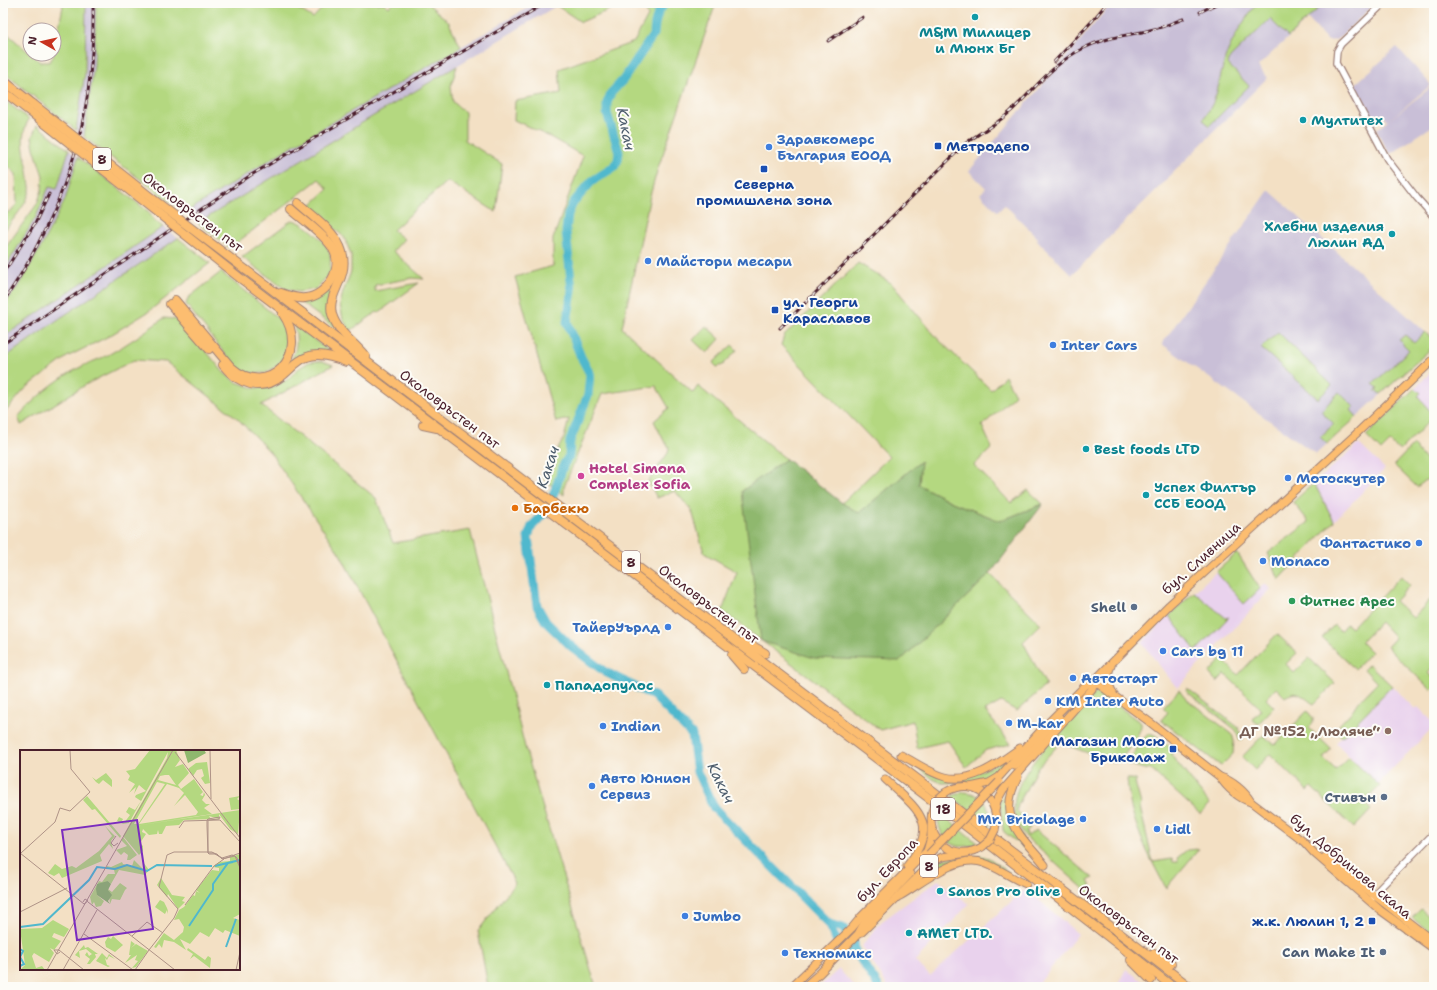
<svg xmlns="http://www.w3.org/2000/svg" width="1437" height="990" font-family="'Shantell Sans',sans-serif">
<rect width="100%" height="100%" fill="#fdfcf7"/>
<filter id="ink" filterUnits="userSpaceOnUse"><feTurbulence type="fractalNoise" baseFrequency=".025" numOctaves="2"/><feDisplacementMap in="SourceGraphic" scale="8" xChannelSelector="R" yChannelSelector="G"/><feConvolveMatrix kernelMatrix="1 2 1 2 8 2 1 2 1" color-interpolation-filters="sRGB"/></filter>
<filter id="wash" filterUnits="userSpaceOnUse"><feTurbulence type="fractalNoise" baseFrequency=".012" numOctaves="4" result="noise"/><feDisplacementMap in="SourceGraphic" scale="16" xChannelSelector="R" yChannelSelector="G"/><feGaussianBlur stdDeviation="0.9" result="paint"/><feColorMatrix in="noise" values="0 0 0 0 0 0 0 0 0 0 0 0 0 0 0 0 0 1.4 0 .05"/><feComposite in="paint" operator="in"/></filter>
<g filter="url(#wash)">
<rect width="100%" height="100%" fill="#f3e0c4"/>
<g fill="#e9d2ed">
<polygon points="1434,369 1434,416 1418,396 1421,393 1415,388"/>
<polygon points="1359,444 1385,469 1334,521 1314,483"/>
<polygon points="1216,572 1244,604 1265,583 1271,589 1177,688 1142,643 1171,613"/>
<polygon points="1392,686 1415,709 1418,707 1434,723 1434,726 1378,784 1336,743"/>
<polygon points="938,880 969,904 915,961 930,976 1024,890 1033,895 1078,934 1036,987 888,987 862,946 881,922"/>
<polygon points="839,969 855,987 819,987"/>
<polygon points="1126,969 1150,987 1116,987"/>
</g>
<g fill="#c9bfd7">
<polygon points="86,3 96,3 97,23 94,65 84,137 76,130 85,73"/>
<polygon points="536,3 561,3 370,118 198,223 185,213 287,149"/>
<polygon points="1112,3 1369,3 1373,6 1336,40 1328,41 1308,19 1258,66 1267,78 1072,275 1037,240 1038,238 1005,205 997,211 980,194 986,188 969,171"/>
<polygon points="1397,47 1431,85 1388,121 1384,117 1373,126 1351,88"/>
<polygon points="1434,85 1434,125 1390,154 1376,130"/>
<polygon points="69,150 78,157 65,200 41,247 17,288 3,306 3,269 7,265 36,217 49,186 57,189"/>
<polygon points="1269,190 1434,340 1434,346 1316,454 1162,344"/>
<polygon points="163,227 178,238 53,323 3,359 3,337"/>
</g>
<g fill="#b4d880" stroke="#7f7c56">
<polygon points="60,3 86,3 85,73 76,130 3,72 3,30 40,62 49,62 53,57 63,6"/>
<polygon points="96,3 289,3 313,18 327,3 384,3 389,7 392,3 427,3 448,21 461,47 287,149 185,213 84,137 94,65"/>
<polygon points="561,3 625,3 581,22 557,6"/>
<polygon points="630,3 716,3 657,171 650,196 622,328 693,393 698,386 786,459 742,491 900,661 990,574 1041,624 1023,642 1046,685 1017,711 1001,702 985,711 1011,744 986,750 966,767 948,741 917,748 913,721 880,730 722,611 737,572 704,553 692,511 675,491 657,498 648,481 668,453 669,447 664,441 654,421 669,408 656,386 602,394 564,487 564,495 546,481 543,477 564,438 569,419 556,422 515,277 553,266 553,239 583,156 550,137 514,120 515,101 561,93 559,69 634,42 648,16 644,5"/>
<path d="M1257,3H1324L1288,37L1270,19L1230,58L1228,64L1249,86L1209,126L1203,119C1220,97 1218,80 1226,56C1233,37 1245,19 1257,3Z"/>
<polygon points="457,66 451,86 453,102 465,112 465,140 502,164 496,212 447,181 393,230 404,239 393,251 424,279 412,278 375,285 375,291 419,283 378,313 377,312 350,331 343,319 340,305 343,292 351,272 351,254 344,237 312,210 311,205 328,189 319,179 230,248 198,223 370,118"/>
<path d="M3,99L29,119C17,141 27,155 29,179C29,182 31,188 30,191C26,206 12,220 3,233V209L9,213L17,204L16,174L3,161Z"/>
<polygon points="37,125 69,150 57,189 49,187 36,217 7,265 3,269 3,251 37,204 42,190 43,176 34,148 32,137"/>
<polygon points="78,157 149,212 153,219 163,227 3,337 3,306 17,288 41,247 65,200"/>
<path d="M292,220C305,222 326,241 330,254C331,260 330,267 330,273L316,289L299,292L285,289L242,257Z"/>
<polygon points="178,238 210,263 148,312 109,336 67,357 26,388 6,411 3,407 3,359 53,323"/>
<polygon points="858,263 891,283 938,339 991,390 1005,376 1015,395 982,426 992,448 974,465 1011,503 1028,490 1043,504 1000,521 952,502 919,485 920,462 859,513 842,503 889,457 781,345 784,336"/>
<polygon points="221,272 284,323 288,347 284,361 266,373 249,373 235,367 186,304 188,298"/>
<path d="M339,278C326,300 324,307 338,330L300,302L329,290Z"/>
<path d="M164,318L174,319L183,323L224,373L236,382L254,388L272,387L287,380L298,369L309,362L322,361L333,365L261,405L376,498L393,543L470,530L526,751L596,987H488L478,931L515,883L340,554L270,452L237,418L166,362L134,360L87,384L21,425L18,417C35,398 54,381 77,369C87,363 98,360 108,355C128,344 146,331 164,318Z"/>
<path d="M294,325L335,355C316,349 306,350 290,363C297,349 298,340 294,325Z"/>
<polygon points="706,326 720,339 707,353 693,340"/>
<polygon points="1278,332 1332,385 1318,399 1261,348"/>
<polygon points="1425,332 1434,340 1434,346 1381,394 1375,391 1378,388 1373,384 1409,350 1399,340 1405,335 1414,343"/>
<polygon points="732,345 737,350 723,365 717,367 713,363"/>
<polygon points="1415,388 1421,393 1418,396 1434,416 1400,451 1390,442 1381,451 1366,436"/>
<polygon points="1339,392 1354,407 1351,410 1357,417 1327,444 1320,437 1334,424 1321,411"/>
<polygon points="1413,445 1429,465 1434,462 1434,474 1417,487 1394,465"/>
<polygon points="1314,483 1334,521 1279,580 1268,553 1309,522 1293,502"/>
<polygon points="1237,553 1260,589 1244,604 1216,572"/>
<polygon points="1401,576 1410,585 1395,601 1413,618 1431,599 1434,602 1434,667 1428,673 1434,678 1434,687 1431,690 1387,647 1395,638 1380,622 1361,642 1371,652 1355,669 1322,638 1334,625 1340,631 1346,624 1351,628"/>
<polygon points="1194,592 1226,618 1229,617 1196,651 1169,616"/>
<path d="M1277,634L1297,653L1286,664L1294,673L1309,658L1335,683L1314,704C1303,698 1299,688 1285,697L1276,688L1266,699L1274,707L1258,724L1252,719L1261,709L1225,674L1217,682L1209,673L1222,659L1238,675Z"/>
<polygon points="1369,664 1392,686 1342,737 1337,732 1342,727 1339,725 1355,708 1354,707 1377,683 1364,669"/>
<polygon points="1187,688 1239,728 1243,740 1240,741 1236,730 1186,691"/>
<polygon points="1179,690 1184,697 1232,734 1234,741 1233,754 1221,766 1161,720 1168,712 1163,707"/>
<path d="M1099,692L1141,723C1143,731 1124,757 1117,762H1113L1063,744H1059L1037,768L1018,805L1017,810C1020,817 1029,819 1030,827L1026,832L1028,836L1036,830L1093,878L1088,881L1095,893L1092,896L1027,838C1017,826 1012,814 1015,798C1019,769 1073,716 1094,694Z"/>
<polygon points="1307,711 1313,718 1313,723 1309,728 1331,749 1323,758 1336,770 1349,757 1380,786 1364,802 1371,810 1354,828 1311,787 1308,791 1270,754 1255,770 1242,757 1263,735 1275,745"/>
<polygon points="1149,733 1155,735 1174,750 1171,755 1210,804 1200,814 1149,768 1147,770 1128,764 1129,760 1144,738"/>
<polygon points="1013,756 993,779 980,782 942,783 933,779 919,768 959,781"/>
<path d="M1127,779H1131L1137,781L1135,782L1141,804L1140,807L1153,862L1172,859L1173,862H1178L1177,858L1187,850L1199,849L1166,888C1152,862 1138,836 1131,807C1129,798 1128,788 1127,779Z"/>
<polygon points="1011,783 1008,805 1028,851 1004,832 1003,830 1000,802"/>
<path d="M964,792C983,793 993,809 990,827L951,796Z"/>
<path d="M938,812L978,843C953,854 936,837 938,812Z"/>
<polygon points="982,856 989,858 1010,873 973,858 916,883 935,863 943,859"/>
<polygon points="1421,909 1434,921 1434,935 1412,918"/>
</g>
<polygon fill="#8fb86e" stroke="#6c6c4c" points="786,459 842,503 859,513 921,461 919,485 952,502 1000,521 1043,504 990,574 900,661 814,658 761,641 742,491"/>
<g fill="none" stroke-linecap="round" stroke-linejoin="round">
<g stroke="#50b8cd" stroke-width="9">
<path d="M665,3L658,13L655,24L654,34L623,80L611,93L607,103V113L619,152L618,160L614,167L592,181L573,203L568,214L566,231L572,291L567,322L581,357L590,374L588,395L570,441L569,456L564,464L548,510L532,526L528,537L537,606L546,622L572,647L605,672L654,696L692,735L697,772L714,808L829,924C833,938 841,948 855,951"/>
<polyline points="829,924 843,928 854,943 855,951 879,987"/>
</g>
</g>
</g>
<g filter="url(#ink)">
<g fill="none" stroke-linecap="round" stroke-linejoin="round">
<defs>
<g id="minor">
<polyline points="1384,3 1341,44 1337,51 1336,63 1387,159 1417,198 1434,217"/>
<polyline points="1373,898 1374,895 1379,889 1434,833"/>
</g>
<g id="major">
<path d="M1111,666C1106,676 1108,684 1113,693"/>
<path d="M1094,681L1151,723L1220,777C1226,787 1239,799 1251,802L1304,842L1314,853L1380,910L1434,949"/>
<path d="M901,755C915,762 930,773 945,777C972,784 999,763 1020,748"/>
<polyline points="1015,766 1052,727 1059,717"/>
<path d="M1018,777C996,819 1021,835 1045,865"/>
<path d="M1220,777C1231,780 1245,791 1251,802"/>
<path d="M885,779C918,810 941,823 907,866"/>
<polyline points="970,787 989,783 999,777 1044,727 1086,685 1094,681 1169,605 1356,434 1434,359"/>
<path d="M946,792C974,775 1002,800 995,830"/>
<path d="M933,808C923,840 954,863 982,847"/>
<polyline points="995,810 997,801 1003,790 1092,689 1094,681"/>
<polyline points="1325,857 1434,942"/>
<path d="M900,896C922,883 957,853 984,863C999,868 1011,878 1026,884"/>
<polyline points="862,932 933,862 942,857 967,853"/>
<polyline points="791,987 852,928 861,917 927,851 931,837 931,826"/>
<polyline points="804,987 820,973 858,934 866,920 910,874"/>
</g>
<g id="highway">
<polyline points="3,80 33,104"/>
<polyline points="3,91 28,110"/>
<path d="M298,203C323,225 356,245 339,282C335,292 329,302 332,314C337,332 355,343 366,357"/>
<polyline points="246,270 945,800 1190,987"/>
<polyline points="240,278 958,820 1173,987"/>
<path d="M281,293C289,296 297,299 305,298C328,296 345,267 332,247C322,232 304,221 291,209"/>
<path d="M175,300L231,367C268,400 311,355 283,314"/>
<polyline points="170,304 209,349"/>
<path d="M223,365C238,384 261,393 282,376C290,370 297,360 307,357C319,352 334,357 346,362"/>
<polyline points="423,425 437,428"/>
<polyline points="744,641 765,653"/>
<polyline points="732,655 744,669"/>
<polyline points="1154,953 1171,964"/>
<polyline points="1131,960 1151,980"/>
</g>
</defs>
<use href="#minor" stroke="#9e8078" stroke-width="8"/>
<use href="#major" stroke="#9e8078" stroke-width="9"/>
<use href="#highway" stroke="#9e8078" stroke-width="10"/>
<use href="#minor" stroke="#fff" stroke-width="5.5"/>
<use href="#major" stroke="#fcbd6f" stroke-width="7"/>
<use href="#highway" stroke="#fcbd6f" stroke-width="8"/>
<defs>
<g id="rail">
<polyline points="1200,12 1218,3"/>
<polyline points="828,41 863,17"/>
<polyline points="1054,62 1093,20 1107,3"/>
<polyline points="3,272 8,266 35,223 49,194"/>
<path d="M3,302C11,290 19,278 26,266C75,179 95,102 93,3"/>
<path d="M780,328L965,144C980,132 997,124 1010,112C1034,90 1054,62 1084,48C1108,36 1129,36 1154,29C1164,27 1174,22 1183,19"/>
<polyline points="3,344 251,175 546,3"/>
</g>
</defs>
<use href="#rail" stroke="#4a1f2b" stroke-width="3"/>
<use href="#rail" stroke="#fdfcf7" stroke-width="1.5" stroke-dasharray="4.5" stroke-linecap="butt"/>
<defs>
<g id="major-bridge">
<polyline points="933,808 938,799 946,792"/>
<polyline points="982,847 990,840 995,830"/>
<polyline points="929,854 999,782"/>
</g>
<g id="highway-bridge">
<polyline points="33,104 154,200 246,270"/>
<polyline points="28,110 240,278"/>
</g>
</defs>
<use href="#major-bridge" stroke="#9e8078" stroke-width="9" stroke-linecap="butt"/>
<use href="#highway-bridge" stroke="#9e8078" stroke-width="10" stroke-linecap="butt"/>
<use href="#major-bridge" stroke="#fcbd6f" stroke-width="7"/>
<use href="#highway-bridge" stroke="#fcbd6f" stroke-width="8"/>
</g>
</g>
<g fill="#0f9aa8" stroke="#fdfcf7" stroke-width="1.5">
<circle cx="975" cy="17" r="4"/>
<circle cx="1303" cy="120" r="4"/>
<circle cx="1392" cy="234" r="4"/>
<circle cx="1086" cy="449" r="4"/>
<circle cx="1146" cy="495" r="4"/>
<circle cx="547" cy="685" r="4"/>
<circle cx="940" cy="891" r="4"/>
<circle cx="909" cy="933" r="4"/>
</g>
<g fill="#1a4fb4" stroke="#fdfcf7" stroke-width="1.5">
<rect x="934" y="142" width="8" height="8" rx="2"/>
<rect x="760" y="165" width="8" height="8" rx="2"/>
<rect x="771" y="306" width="8" height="8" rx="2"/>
<rect x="1169" y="745" width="8" height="8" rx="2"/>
<rect x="1368" y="917" width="8" height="8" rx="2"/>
</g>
<g fill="#3f7fe0" stroke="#fdfcf7" stroke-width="1.5">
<circle cx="769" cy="147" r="4"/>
<circle cx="648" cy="261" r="4"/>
<circle cx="1053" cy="345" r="4"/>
<circle cx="1288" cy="478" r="4"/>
<circle cx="1419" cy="543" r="4"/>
<circle cx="1263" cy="561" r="4"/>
<circle cx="668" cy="627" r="4"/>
<circle cx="1163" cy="651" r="4"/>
<circle cx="1073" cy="678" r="4"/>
<circle cx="1048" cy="701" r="4"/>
<circle cx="1009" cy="723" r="4"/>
<circle cx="603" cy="726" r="4"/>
<circle cx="592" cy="786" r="4"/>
<circle cx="1083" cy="819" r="4"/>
<circle cx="1157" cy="829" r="4"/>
<circle cx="685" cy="916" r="4"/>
<circle cx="785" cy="953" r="4"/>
</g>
<circle fill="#d1479c" stroke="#fdfcf7" stroke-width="1.5" cx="581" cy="476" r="4"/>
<circle fill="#e8710a" stroke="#fdfcf7" stroke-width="1.5" cx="515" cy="508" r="4"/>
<circle fill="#2e9e5b" stroke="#fdfcf7" stroke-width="1.5" cx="1292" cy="601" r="4"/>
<g fill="#5c6f8a" stroke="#fdfcf7" stroke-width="1.5">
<circle cx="1134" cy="607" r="4"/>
<circle cx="1384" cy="797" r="4"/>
<circle cx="1383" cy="952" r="4"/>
</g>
<circle fill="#8d6e63" stroke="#fdfcf7" stroke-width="1.5" cx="1388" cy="731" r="4"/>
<g text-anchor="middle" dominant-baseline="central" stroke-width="4" stroke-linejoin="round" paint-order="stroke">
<g fill="#fdfcf7" stroke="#806168" stroke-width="1">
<rect x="93" y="148" width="18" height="22" rx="3"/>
<rect x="622" y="551" width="18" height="22" rx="3"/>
<rect x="931" y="798" width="24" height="22" rx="3"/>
<rect x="920" y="855" width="18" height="22" rx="3"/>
</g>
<g font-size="13" font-weight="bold" fill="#4a1f2b">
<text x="102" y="159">8</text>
<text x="631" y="562">8</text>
<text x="943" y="809">18</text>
<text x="929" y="866">8</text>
</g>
<g font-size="14" font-weight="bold" fill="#0d838f" stroke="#fdfcf7" text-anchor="start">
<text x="975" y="32" text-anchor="middle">М&amp;M Mилицер<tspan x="975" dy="16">и Мюнх Бг</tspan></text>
<text x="1311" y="120">Мултитех</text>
<text x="1384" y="226" text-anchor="end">Хлебни изделия<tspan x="1384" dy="16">Люлин АД</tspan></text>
<text x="1094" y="449">Best foods LTD</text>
<text x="1154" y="487">Успех Филтър<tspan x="1154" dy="16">ССБ ЕООД</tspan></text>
<text x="555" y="685">Пападопулос</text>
<text x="948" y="891">Sanos Pro olive</text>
<text x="917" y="933">AMET LTD.</text>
</g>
<g font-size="14" font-weight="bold" fill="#366cbe" stroke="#fdfcf7" text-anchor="start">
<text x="777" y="139">Здравкомерс<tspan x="777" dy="16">България ЕООД</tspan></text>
<text x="656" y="261">Майстори месари</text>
<text x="1061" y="345">Inter Cars</text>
<text x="1296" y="478">Мотоскутер</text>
<text x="1411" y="543" text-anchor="end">Фантастико</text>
<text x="1271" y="561">Monaco</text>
<text x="660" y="627" text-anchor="end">ТайерУърлд</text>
<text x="1171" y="651">Cars bg 11</text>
<text x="1081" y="678">Автостарт</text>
<text x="1056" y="701">KM Inter Auto</text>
<text x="1017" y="723">M-kar</text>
<text x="611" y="726">Indian</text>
<text x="600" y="778">Авто Юнион<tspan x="600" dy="16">Сервиз</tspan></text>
<text x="1075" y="819" text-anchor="end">Mr. Bricolage</text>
<text x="1165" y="829">Lidl</text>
<text x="693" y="916">Jumbo</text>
<text x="793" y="953">Техномикс</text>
</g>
<g font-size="14" font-weight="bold" fill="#164399" stroke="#fdfcf7" text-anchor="start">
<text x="946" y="146">Метродепо</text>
<text x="764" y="184" text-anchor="middle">Северна<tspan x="764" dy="16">промишлена зона</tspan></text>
<text x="783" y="302">ул. Георги<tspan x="783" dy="16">Караславов</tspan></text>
<text x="1165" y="741" text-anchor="end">Магазин Мосю<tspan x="1165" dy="16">Бриколаж</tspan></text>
<text x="1364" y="921" text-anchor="end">ж.к. Люлин 1, 2</text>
</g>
<g font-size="14" fill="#4a1f2b" stroke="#fdfcf7">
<text transform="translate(193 212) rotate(37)">Околовръстен път</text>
<text transform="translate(450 409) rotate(37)">Околовръстен път</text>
<text transform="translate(1201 558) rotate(-42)">бул. Сливница</text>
<text transform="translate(709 604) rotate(37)">Околовръстен път</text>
<text transform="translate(1351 866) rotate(40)">бул. Добринова скала</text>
<text transform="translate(887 870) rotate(-47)">бул. Европа</text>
<text transform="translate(1129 924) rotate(37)">Околовръстен път</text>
</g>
<g font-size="14" font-weight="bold" fill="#b23c85" stroke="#fdfcf7" text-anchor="start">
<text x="589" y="468">Hotel Simona<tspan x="589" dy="16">Complex Sofia</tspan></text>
</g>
<g font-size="14" font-weight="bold" fill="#c56008" stroke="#fdfcf7" text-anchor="start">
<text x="523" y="508">Барбекю</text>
</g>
<g font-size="14" font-weight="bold" fill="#27864d" stroke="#fdfcf7" text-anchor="start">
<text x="1300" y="601">Фитнес Арес</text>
</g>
<g font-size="14" font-weight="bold" fill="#4e5e75" stroke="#fdfcf7" text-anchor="end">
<text x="1126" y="607">Shell</text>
<text x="1376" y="797">Стивън</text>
<text x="1375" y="952">Can Make It</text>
</g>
<g font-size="14" font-weight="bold" fill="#785e54" stroke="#fdfcf7" text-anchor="end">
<text x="1380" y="731">ДГ №152 „Люляче“</text>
</g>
<g font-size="15" font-style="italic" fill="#4c5c6c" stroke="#fdfcf7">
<text transform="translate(626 129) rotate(79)">Какач</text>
<text transform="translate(548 467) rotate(-72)">Какач</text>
<text transform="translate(721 783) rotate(64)">Какач</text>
</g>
</g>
<g transform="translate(20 750)">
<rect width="220" height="220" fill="#f3e0c4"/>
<path d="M130,0H156L160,10L155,17L163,14L169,23L158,35L161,39L174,29L183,42L180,45L183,46L184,42L185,45L182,50L186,54H190L184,58L192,64L108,77L147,8L148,2L109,73L103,74L97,71L99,67L103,69L101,73H104L110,65L106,62L109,57L115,60L121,51L115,47L116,45L126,41L119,35L114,44L116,37L109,43L115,34L108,30L110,26L106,21L115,19ZM145,25H149L156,35L138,30L140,26ZM137,32L145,34L118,74H114ZM147,34L159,38L164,43L154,56L165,45L178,62L176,65L119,74ZM187,12L190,33L185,34L181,28L184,26L182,19L177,20L173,26L168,19L176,13ZM86,23L92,30V37L83,30L79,34L76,32L72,27L76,30ZM67,46L101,86L100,88L75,59L72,60L63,50ZM220,46L217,49L220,51V59L211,60L209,48ZM220,60L218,84L210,79L199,64V69L189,66L191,69L164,70L159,75L146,76L142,84H139L138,80L137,84L129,85L123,79L122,82L126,84L120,93L123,96V101L119,105L103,86L108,77ZM85,76L95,86L91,91L93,99L89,94L80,105L82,111L42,128L39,123L34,126L28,123L35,114L42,119L52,116L56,118L79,101L92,86ZM103,87L117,105L110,110H107L108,105L104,102L101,105L96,100L107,96L101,90ZM220,104V164L213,168L220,170V186L205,180L203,183L195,178L189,187L180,182L170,194L160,189L166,200L154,192L144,190L142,198L139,194L136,198L134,197L144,183L154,190L163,182L164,177L159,169L154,170L159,160L164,157L173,145L175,146L176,141L180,143L176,140L192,120L199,121V118L193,117L199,112L210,111V107ZM114,110L123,119V112L129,120L125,125L99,120L91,134L88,131L77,145L84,151L81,156L76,157L74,152L72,155L70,147L79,131L82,132L88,124H95L94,120L86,118L87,116L91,117L102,112L103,114L112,116ZM141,128L152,145L165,147L162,151L165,152L158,159L148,144L147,147L137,135ZM100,133L107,138L105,140L100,150L92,149L90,154L88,139L92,142ZM140,150L144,152L147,158L148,161V164L147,160L145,164L135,157ZM33,170L49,179L44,187L34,183L32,187L41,191L34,200L30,198L34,203L29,212L14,203L12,206L16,218L22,216L25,220H0L5,215L0,179L22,178ZM93,186L103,195L95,202L86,197L85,192L88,187L94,191L91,189ZM111,191L115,194L111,198L116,194L128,201L116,217L112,218L118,211L115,210L117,205L105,213L111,205H109ZM64,195L65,198L68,197L78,204H75L76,207L70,214H67L70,209L65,205L67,202L69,206L72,204L66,199L59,201L60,208L55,205ZM168,198L185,210L188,206L191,208L190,218L174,206L170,209L173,204L167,200ZM82,203L87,208L89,204L95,209L89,206L87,210L85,208L87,215L90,216L88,217L76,211Z" fill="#b4d880" fill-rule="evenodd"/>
<path d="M164,0H184L186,3L168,13ZM88,131L91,134L88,140L92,145L88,151L90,154L77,145L76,139L77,134Z" fill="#8fb86e"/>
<path fill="none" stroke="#50b8cd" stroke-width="2" d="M195,116L220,110M169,176L193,140V134L208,113L213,112M0,177L23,174L69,130L77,117L95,119L107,115L127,121L137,115L192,116M206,197L216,169M0,199L3,201L0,207L4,214L0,216"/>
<path fill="none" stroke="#af9387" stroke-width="1" d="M190,0L191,49M155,2L220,88M159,78L164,71L200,70L220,92M96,86L91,93L94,96L98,93M0,103L64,154L68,151L65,149L63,152M1,103L35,72L40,58L50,61L70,42L51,19L50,0M220,117L217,108L215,106L212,105L202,108L196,104L194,103H188V70L199,69L200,67L188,69L187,70V76L188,103L189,104H197L202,109L215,106L220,118M68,152L155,220M165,155L194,116L204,109M0,162L47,138M154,168L158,159L139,137L147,105L154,102H192L203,109L220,103M64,184L113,220M112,186L127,172L143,183M129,200L154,168M40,202L37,204L34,200H39L64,220M27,220L153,0M43,220L77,160M115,220L129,200M216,220L220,202"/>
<path fill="#7b2cbf" fill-opacity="0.15" stroke="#7b2cbf" stroke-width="2" d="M117,70L133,179L57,190L42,80Z"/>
<rect width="220" height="220" fill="none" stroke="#4a1f2b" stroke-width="2"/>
</g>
<rect width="1437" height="990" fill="none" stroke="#fdfcf7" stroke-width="16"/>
<g transform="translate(42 42) rotate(278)"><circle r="19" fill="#fdfcf7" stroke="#b5a4a5"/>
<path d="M0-3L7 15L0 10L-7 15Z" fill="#c8321e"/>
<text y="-6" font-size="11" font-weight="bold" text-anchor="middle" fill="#4a1f2b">N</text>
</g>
</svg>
